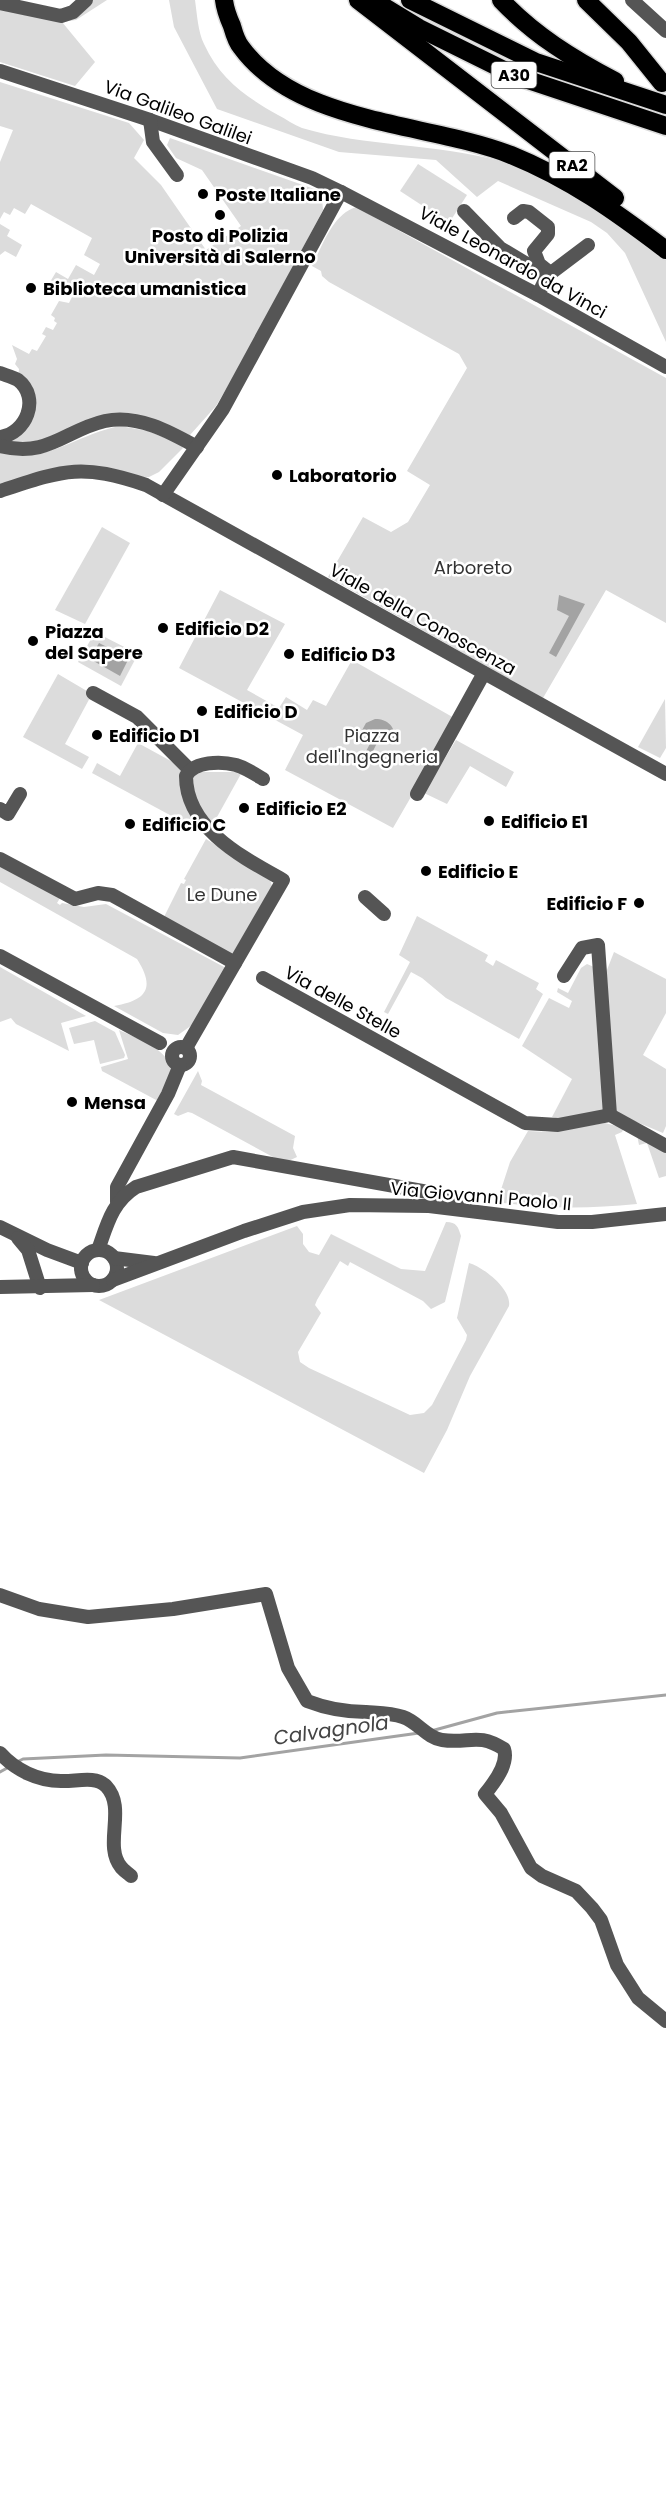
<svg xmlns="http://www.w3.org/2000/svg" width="666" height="2514" font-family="Poppins,sans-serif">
<rect width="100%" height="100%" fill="#fff"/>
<g fill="#dcdcdc">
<polygon points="92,0 107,0 76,20 62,22 95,62 75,86 0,62 0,8 42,15"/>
<path d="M169,0H195C197,14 198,32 204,44C220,79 246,97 278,115C286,119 294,125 302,128C366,147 435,143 499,161C561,180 614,222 666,260V342L625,253L607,233L591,222L498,181L477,197L436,160L339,152L217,109L174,27Z"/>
<polygon points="0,82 129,123 144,140 134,158 161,185 206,250 241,226 202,170 176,158 167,145 170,138 317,190 322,198 323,210 242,362 216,406 190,435 187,436 151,420 59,436 28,444 9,442 28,415 18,380 19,369 15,364 17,359 12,345 29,354 32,349 37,351 46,336 42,334 46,327 53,330 57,323 54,321 55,318 51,315 59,301 69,303 73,295 50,282 56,272 68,279 76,265 94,275 100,264 84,255 92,238 31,204 25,214 14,208 10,215 4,212 0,219 0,162 13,130 0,126"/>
<polygon points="418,164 467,195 449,223 400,191"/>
<path d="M356,207L666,378V623L606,590L543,698L328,577L363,517L391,532L408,522L430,485L407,471L467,368L459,354L329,282L322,276L321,271L312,266C323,245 332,215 356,207Z"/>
<polygon points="0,224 10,230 7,236 22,245 16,257 5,251 0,255"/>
<path d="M120,426L148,431L180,444L183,448L159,472L149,477L138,478L115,471L0,487V453C51,463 74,435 120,426Z"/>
<polygon points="102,527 130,543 85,624 55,610"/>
<polygon points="220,590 285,624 247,690 279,708 286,697 307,710 313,700 326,706 352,660 456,719 393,828 285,770 303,735 179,668"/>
<polygon points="95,632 138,654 121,686 78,662"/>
<polygon points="58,674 92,694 65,744 89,757 82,769 23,737"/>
<polygon points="665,699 666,748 660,758 638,747"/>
<polygon points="456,740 514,772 506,787 470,766 447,804 424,793"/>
<polygon points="138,743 180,766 205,834 92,773 97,763 120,776"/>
<path d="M200,772H242L212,826C203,813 190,791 192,776Z"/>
<polygon points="206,839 270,879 272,886 232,955 164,917 181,883 184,884 186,880 184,879"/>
<path d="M0,865L60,898L57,903L60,905L62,903L84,907L106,904L226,968L192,1025L178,1035L163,1033L114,1006C146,1000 156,989 137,959L0,882Z"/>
<polygon points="417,916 488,955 485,961 493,966 496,960 539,983 536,989 543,994 519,1039 446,998 422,978 411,972 388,1014 384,1012 410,962 399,955"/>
<polygon points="614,952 666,979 666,1013 643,1055 666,1069 666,1126 663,1133 615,1113 605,975"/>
<polygon points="587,964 594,967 606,1110 560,1119 552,1117 572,1079 522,1046 549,998 569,1008 572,1001 557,992 558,988 568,993 581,968"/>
<polygon points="0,967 86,1016 61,1023 69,1051 16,1024 11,1018 0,1022"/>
<polygon points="95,1021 115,1032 125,1055 124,1058 100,1064 94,1040 74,1044 69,1028"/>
<path d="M119,1030C138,1039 164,1047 172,1068L158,1101L102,1071L101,1067L128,1059Z"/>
<polygon points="198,1071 202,1081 201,1085 295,1136 293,1148 297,1157 284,1163 192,1113 188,1112 178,1116 174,1114"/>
<path d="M605,1123L624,1128L622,1132L615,1135L637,1204C587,1209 547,1209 497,1202L510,1162L528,1131L548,1132Z"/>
<polygon points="637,1135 666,1152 666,1176 659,1178 647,1143 639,1145"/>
<path d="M446,1222C457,1222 458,1227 461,1236L445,1302L431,1309L423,1301L350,1262L348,1266L340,1261L317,1300L315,1305L321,1313L298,1352L300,1362L309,1368L410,1415L424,1413L432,1405L466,1340L467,1335L457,1318L469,1263C483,1267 512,1289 509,1306L470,1376L447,1430L424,1473L99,1300L297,1226L303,1234V1244L309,1252L319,1255L331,1234L401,1269L425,1271Z"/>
</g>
<g fill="#a3a3a3">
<polygon points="559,595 585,604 556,657 549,653 569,616 557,610"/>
<polygon points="99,643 129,658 120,676 90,659"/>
<path d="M375,719C388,719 396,727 395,741L380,737L368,761L362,759L374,736L361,732L366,723Z"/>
</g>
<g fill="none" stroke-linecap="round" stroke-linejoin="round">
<g stroke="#a3a3a3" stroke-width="3">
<polyline points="431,1731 497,1713 666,1695"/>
<polyline points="17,1762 23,1759 106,1755 240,1758 419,1733"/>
<polyline points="0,1772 9,1767"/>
</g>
<defs>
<g id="highway">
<path d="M224,0C225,9 228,17 232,26C234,33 236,41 241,47C298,125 427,122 511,155C570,179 616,212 666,250"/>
<polyline points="358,0 615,198"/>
<polyline points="373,0 419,28 516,76 666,126"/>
<polyline points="410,0 536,62 666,105"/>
<path d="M501,0C534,35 573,59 615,81"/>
<polyline points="586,0 629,42 662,83"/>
</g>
</defs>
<use href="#highway" stroke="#dbdbdb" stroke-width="21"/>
<g stroke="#555" stroke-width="14">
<polyline points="632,0 666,31"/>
<polyline points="0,3 61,16 73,12 86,0"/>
<polyline points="0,71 150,120 312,178 341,192 538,295 666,367"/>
<polyline points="150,120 153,142 177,175"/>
<polyline points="464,211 500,248 547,276 538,295"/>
<polyline points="514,218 523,211 529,212 548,227 548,234 534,251 539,264 549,272"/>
<polyline points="547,276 588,245"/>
<path d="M0,373C5,375 13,377 18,380C41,398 26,434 0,437"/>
<path d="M0,446C49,458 65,430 105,421C138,414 170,432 197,447"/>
<path d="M0,491C64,470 80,463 146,485L666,774"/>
<polyline points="163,495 223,409 341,192"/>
<polyline points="93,693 137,717 190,770"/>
<polyline points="417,794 484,673"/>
<polyline points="0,809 8,814 20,794"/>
<polyline points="0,859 75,899 98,893 112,895 235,963"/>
<polyline points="365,897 384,914"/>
<polyline points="0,956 160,1043"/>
<polyline points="564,976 582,948 598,945 610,1115"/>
<polyline points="263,978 525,1123 558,1125 610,1115 666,1146"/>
<circle cx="181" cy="1056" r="9"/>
<path d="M186,1048L283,880C244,858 186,829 186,776C194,761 221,761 236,765C246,768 255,774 263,779"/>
<polyline points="117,1202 117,1187 168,1094 180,1065"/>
<polyline points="0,1227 47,1250 82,1263"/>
<polyline points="18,1238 28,1250 40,1288"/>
<circle cx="99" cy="1268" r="18"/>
<path d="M98,1250C107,1225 112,1202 136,1187L233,1157L428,1192L457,1205"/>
<polyline points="114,1258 154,1263"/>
<polyline points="113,1280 244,1231 303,1212 350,1205 429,1206 558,1222 592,1222 666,1214"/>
<polyline points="0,1287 93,1285"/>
<path d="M0,1595L39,1609L88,1617L173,1609L266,1594L288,1668L307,1701C325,1708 346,1712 366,1712C379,1713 391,1713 403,1717C418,1722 427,1738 442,1740C470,1744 477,1732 504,1749C509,1764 494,1783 485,1794L501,1813L531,1868L542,1876L576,1891L592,1908L601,1920L617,1965L638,1998L666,2021"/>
<path d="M0,1753C15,1770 38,1781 61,1781C75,1782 95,1775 106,1786C127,1808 103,1845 121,1867C123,1870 128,1873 131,1876"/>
</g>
<use href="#highway" stroke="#000" stroke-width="18"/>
</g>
<g fill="#000" stroke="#fff" stroke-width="2">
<circle cx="203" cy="194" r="6"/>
<circle cx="220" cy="215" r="6"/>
<circle cx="31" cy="288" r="6"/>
<circle cx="277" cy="475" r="6"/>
<circle cx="163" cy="628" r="6"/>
<circle cx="33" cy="641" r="6"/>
<circle cx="289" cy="654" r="6"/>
<circle cx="202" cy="711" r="6"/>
<circle cx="97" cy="735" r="6"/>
<circle cx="244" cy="808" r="6"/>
<circle cx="489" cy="821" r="6"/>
<circle cx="130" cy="824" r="6"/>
<circle cx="426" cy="871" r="6"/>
<circle cx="639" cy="903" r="6"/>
<circle cx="72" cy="1102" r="6"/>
</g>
<g text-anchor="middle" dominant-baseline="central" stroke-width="5" stroke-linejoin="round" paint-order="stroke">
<g fill="#fff" stroke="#4c4c4c" stroke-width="1.5">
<rect x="491.5" y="62" width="45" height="26" rx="4.5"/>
<rect x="549.5" y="152" width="45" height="26" rx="4.5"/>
</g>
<g font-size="16" font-weight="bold" fill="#000">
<text x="514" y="75">A30</text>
<text x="572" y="165">RA2</text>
</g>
<g font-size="18" fill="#000" stroke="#fff">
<text transform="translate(178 112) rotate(20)">Via Galileo Galilei</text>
<text transform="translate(513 262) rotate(29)">Viale Leonardo da Vinci</text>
<text transform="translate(423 619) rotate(29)">Viale della Conoscenza</text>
<text transform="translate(343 1002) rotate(29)">Via delle Stelle</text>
<text transform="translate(481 1196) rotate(5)">Via Giovanni Paolo II</text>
</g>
<g font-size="18" font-weight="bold" fill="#000" stroke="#fff" text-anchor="start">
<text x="215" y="194">Poste Italiane</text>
<text x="220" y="235" text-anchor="middle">Posto di Polizia<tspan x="220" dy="21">Università di Salerno</tspan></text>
<text x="43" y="288">Biblioteca umanistica</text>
<text x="289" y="475">Laboratorio</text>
<text x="175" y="628">Edificio D2</text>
<text x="45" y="631">Piazza<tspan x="45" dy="21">del Sapere</tspan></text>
<text x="301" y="654">Edificio D3</text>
<text x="214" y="711">Edificio D</text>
<text x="109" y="735">Edificio D1</text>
<text x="256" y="808">Edificio E2</text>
<text x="501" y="821">Edificio E1</text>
<text x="142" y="824">Edificio C</text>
<text x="438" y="871">Edificio E</text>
<text x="627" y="903" text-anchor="end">Edificio F</text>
<text x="84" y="1102">Mensa</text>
</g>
<g font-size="18" fill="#333" stroke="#fff">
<text x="473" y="567">Arboreto</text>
<text x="372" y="735">Piazza<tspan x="372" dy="21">dell'Ingegneria</tspan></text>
<text x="222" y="894">Le Dune</text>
</g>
<g font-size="20" font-style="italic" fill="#444" stroke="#fff">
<text transform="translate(331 1730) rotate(-8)">Calvagnola</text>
</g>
</g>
</svg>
